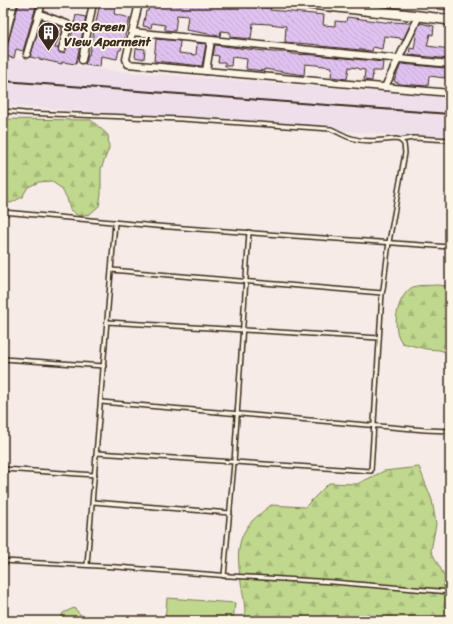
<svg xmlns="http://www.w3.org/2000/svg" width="453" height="624" font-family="Sriracha,sans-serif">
<defs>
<pattern id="forest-firs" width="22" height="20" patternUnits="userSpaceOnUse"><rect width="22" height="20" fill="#c0d78e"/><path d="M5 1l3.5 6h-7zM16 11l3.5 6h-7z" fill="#a6b97a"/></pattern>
<pattern id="building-back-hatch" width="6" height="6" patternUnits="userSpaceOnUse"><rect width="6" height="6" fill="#e0c2f0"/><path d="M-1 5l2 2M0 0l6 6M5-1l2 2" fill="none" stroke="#c1a7cd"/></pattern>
</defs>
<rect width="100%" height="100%" fill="#f6ebe7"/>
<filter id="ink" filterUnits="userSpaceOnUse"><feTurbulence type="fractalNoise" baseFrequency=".025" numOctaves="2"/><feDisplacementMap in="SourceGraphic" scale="8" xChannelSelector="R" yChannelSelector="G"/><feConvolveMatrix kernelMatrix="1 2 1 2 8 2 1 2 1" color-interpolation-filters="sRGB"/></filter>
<g filter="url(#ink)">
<polygon fill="#efdfea" points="3,58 25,59 115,71 450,97 450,139 3,105"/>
<g fill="url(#forest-firs)" stroke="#7e8056">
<polygon points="3,119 91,120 108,135 109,148 101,169 101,194 99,206 90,214 79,216 70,210 67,198 61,188 51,181 39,182 28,187 22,197 11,203 3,201"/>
<path d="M436,285L450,286V353L439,350L426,349L402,343C400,339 397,335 397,331C394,318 399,296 411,288C417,284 430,286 436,285Z"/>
<path d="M419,467L432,500L436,524L431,551L444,575L450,605L447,621H245C247,587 225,550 252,521C258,515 265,510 271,505L305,507L329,483L357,484L384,471Z"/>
<polygon points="74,608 87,621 60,621 63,613"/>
</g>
<polygon fill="#c0d78e" stroke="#7e8056" points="167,598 235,603 233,621 165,621"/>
<g fill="url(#building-back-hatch)" stroke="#3b2a1e">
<polygon points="19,3 37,3 23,51 16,49 14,58 4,56"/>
<polygon points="100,3 116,3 114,14 130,18 121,50 119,50 117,59 101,56 100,67 85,65 88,55 89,55"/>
<polygon points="149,3 182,5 182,3 204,3 227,5 227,4 249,7 271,8 270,10 324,15 323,25 335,26 335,21 346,22 347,17 391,23 391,22 411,23 403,40 400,39 400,38 384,36 382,49 373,47 372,51 319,46 319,45 285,42 286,26 269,24 253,23 251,39 230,37 230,32 221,31 220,36 186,30 188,16 177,15 175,31 165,30 165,25 152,23 151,28 143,26 146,11 148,11"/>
<polygon points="438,3 450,3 450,10 437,9"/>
<polygon points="76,15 86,17 76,64 62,62 62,64 30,57 42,19 62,27 55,48 58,48 60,53 65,52 67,47 69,47"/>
<polygon points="420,23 434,26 433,35 430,34 427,46 450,49 450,59 409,55 410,48 414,49 417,30"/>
<polygon points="156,39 180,41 179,53 196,55 197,43 206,44 202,66 154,61"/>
<polygon points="215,45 273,52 285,52 292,53 292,54 316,55 383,62 382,71 373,71 372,81 364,80 365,70 358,69 358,68 349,67 347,79 331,77 332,67 316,65 305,64 304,75 264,69 264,71 246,69 247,59 232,57 231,66 225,66 225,62 218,62 219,56 213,55"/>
<polygon points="136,48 145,49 144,59 135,57"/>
<polygon points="401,64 446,68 445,78 429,76 428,86 400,84 394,81"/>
</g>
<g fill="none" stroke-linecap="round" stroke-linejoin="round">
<defs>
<g id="service">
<path d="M3,111L25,113L181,119L331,129C338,132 344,136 351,138C366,143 381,140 396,139L400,140L404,144L405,153L389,242L383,290L382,293L371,471L97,453"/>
<polyline points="400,140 414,138 450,140"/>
<polyline points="3,212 156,226 450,247"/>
<polyline points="111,270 382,293"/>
<polyline points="107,322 379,338"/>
<polyline points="3,359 104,366"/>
<polyline points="101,402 425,430 450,431"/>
<polyline points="3,469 95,475"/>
<polyline points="93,502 230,513"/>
<polyline points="3,561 117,567 230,576 333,582 450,592"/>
<polyline points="87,565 115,222"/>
<polyline points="224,576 234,463 249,232"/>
</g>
<g id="minor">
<polyline points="139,3 126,59 128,64 450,93"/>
<polyline points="40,14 67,24 68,26 62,49"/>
<polyline points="132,32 450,64"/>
<polyline points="3,46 14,3"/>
<polyline points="27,54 42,3"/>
<polyline points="82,60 93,3"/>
<polyline points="206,71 211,40"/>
<polyline points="385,87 419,16"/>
</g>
<polyline id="secondary" points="301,3 419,16 443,19 450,21"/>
</defs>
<use href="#service" stroke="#3b2a1e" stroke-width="6"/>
<use href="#minor" stroke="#3b2a1e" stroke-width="9"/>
<use href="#secondary" stroke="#3b2a1e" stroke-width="12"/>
<use href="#service" stroke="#fcf5e5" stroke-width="3"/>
<use href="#minor" stroke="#fcf5e5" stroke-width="6"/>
<use href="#secondary" stroke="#fcf5e5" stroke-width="9"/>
<polyline stroke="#3b2a1e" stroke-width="2" points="3,81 450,114"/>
</g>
</g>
<defs>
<symbol id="building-pin" viewBox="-11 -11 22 30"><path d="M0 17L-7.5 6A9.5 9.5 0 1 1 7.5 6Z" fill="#3b2a1e" stroke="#fcf5e5"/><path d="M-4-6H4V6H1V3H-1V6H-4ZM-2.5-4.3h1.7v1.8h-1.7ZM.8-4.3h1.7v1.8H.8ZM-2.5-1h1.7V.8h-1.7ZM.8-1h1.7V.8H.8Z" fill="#fff"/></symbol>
</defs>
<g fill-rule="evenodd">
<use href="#building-pin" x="36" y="20" width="25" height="34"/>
</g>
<g text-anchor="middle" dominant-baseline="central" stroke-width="4" stroke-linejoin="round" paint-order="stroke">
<g font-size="13" font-weight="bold" fill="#3b2a1e" stroke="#fcf5e5" text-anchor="start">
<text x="64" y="26">SGR Green<tspan x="64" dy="15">View Aparment</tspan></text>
</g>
</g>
<rect width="453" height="624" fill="none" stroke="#fcf5e5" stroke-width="16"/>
<rect x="8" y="8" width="437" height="608" fill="none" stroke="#3b2a1e" stroke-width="1.5" filter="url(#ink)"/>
</svg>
